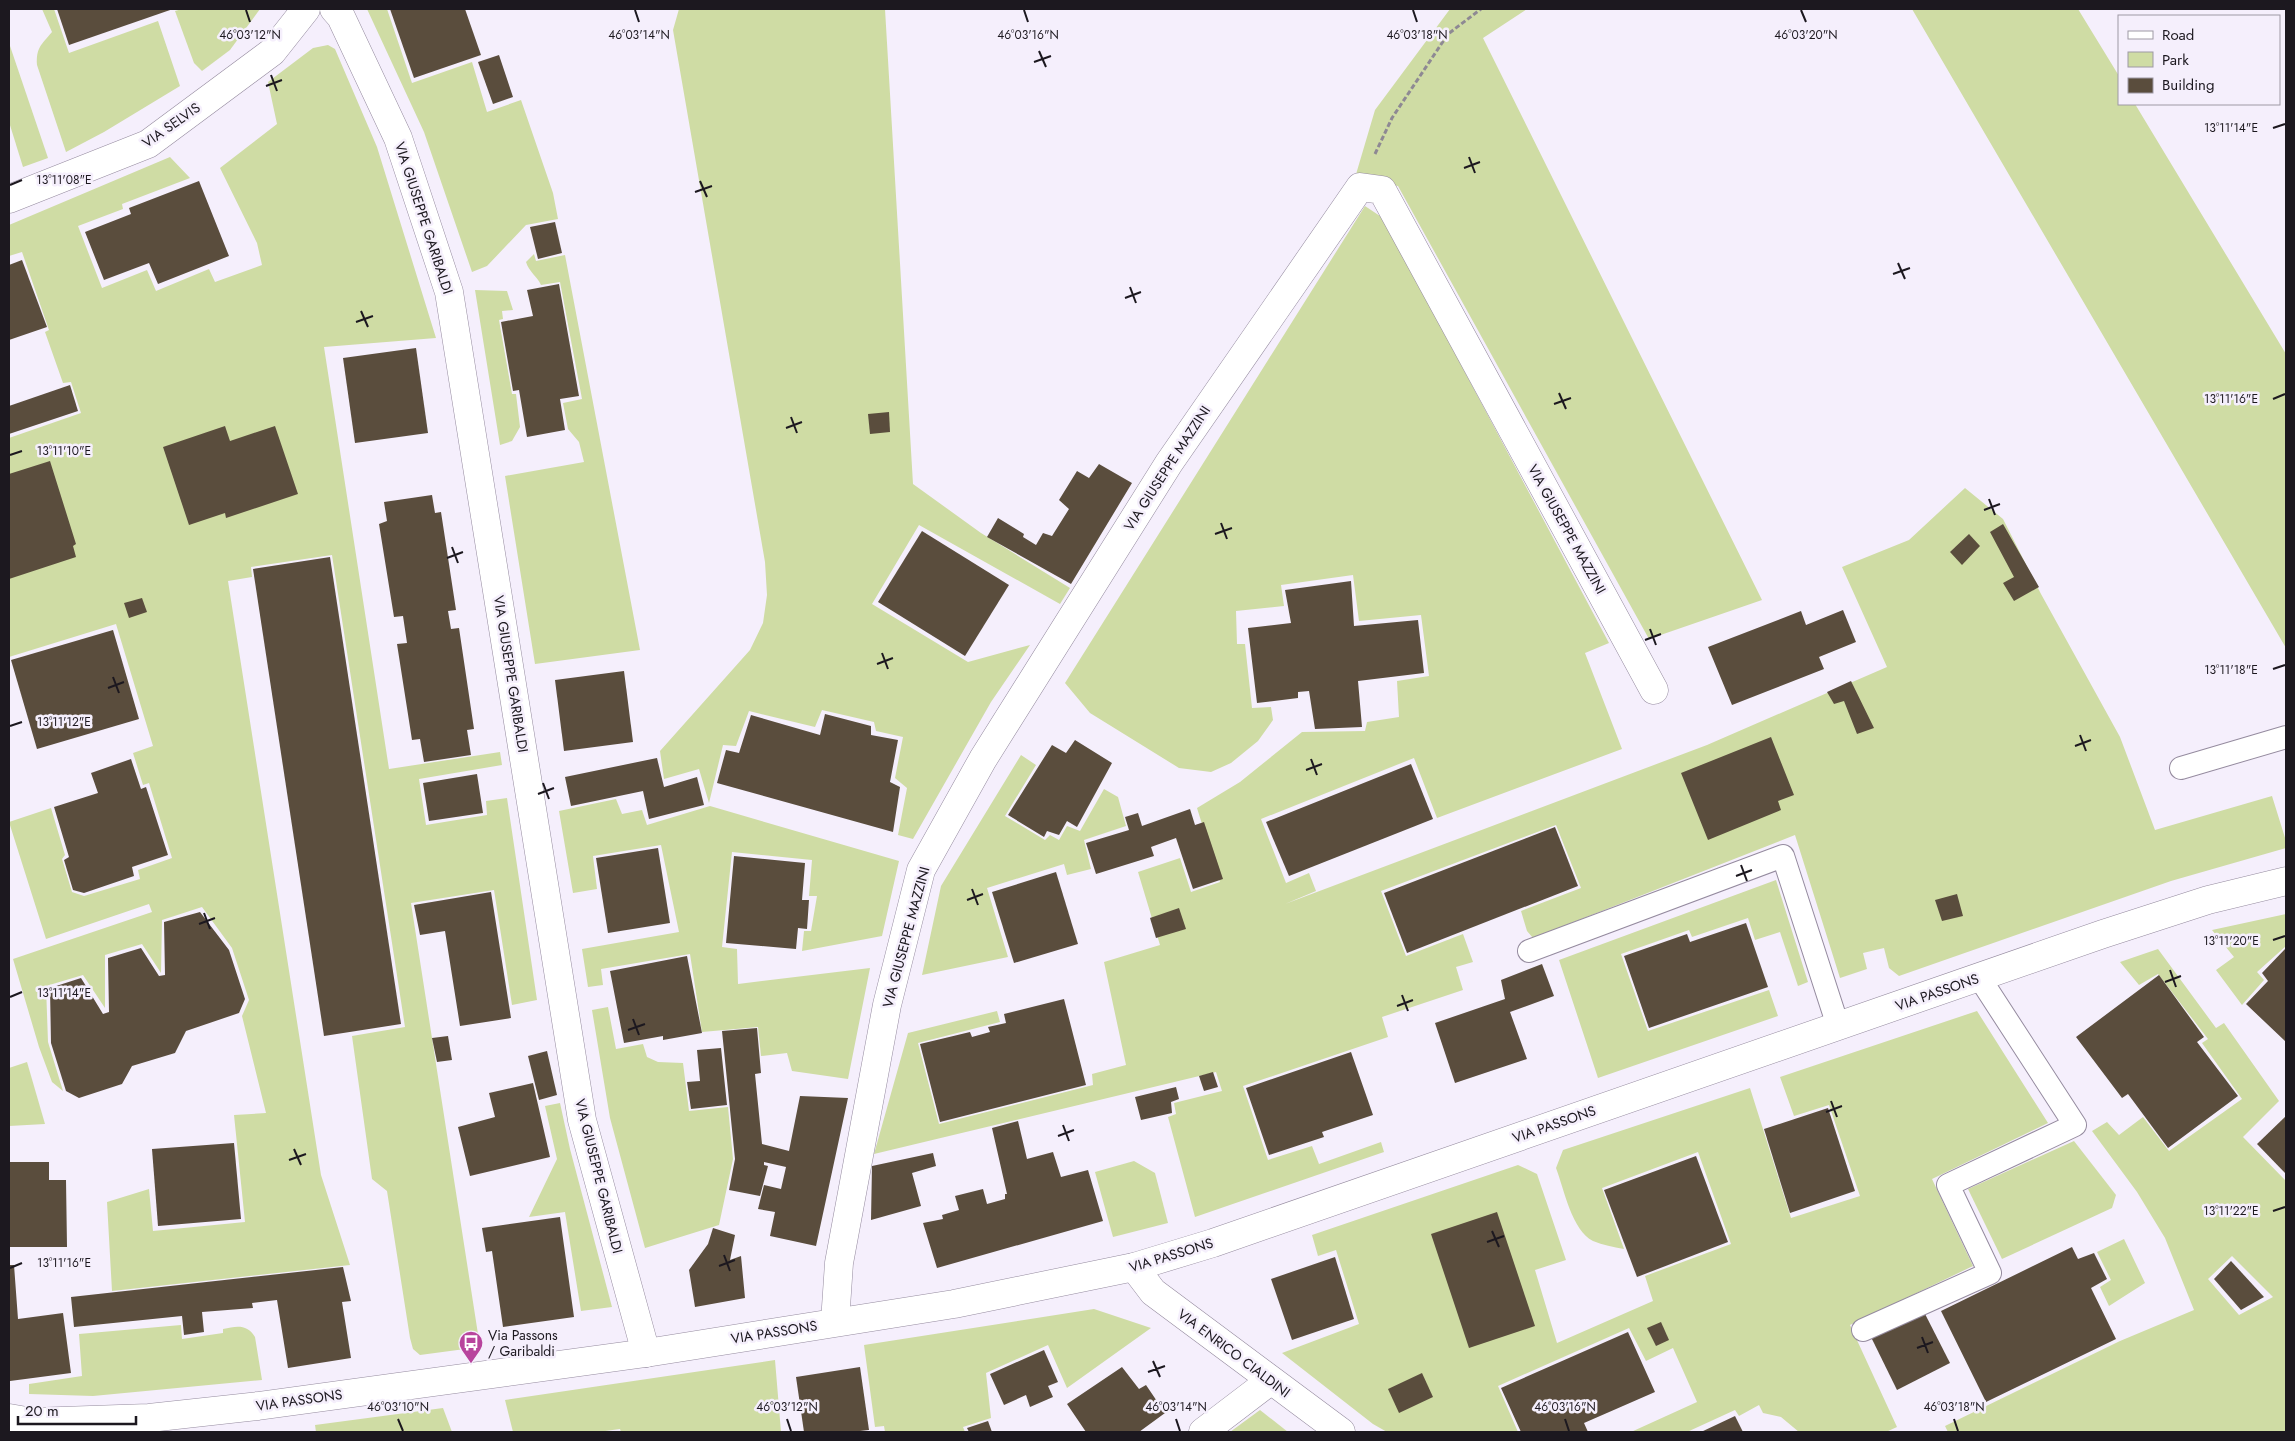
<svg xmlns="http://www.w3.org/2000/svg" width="2295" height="1441" font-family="Jost,sans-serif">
<rect width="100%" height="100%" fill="#f5effc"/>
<g fill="#cfdca4" fill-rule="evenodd">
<path d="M42,9H54L69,53L158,21L180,86L104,132L66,152L37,65C36,48 41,45 52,32Z"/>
<polygon points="182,9 260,9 230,50 202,71 194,63 175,11"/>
<polygon points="367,9 387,9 412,83 472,62 487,112 521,100 553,193 558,219 526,225 487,266 472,272 424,132"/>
<polygon points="679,9 885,9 913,484 981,533 1070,588 1060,604 919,525 872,604 968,662 1030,645 991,702 913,839 898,835 907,788 895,778 903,737 876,731 874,722 822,710 815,727 749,711 736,746 723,745 709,803 699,769 664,779 660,751 750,650 763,623 767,595 765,562 673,30"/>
<polygon points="1450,9 1527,9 1483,38 1762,600 1649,639 1398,186 1354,181 1375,110"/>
<polygon points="1912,9 2078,9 2119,76 2119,104 2135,104 2286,354 2286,648"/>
<polygon points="9,43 48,158 23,167 9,122"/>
<polygon points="328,45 335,49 377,147 436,338 324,347 389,769 500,752 502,765 419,779 426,825 487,815 486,801 507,798 537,1000 512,1005 494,890 411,903 480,1347 420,1355 413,1349 410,1338 387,1191 372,1179 352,1036 405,1027 332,555 251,567 252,577 228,581 321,1175 350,1265 112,1291 107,1202 149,1189 153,1231 245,1222 234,1115 266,1113 242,1016 249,1000 232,948 202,907 162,920 161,973 142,944 105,955 105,1008 83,975 46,986 48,1042 63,1091 52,1082 39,1047 13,959 152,912 149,904 46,939 9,822 51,808 65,855 62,859 72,892 84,896 140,879 138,870 172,858 149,783 143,785 133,753 153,746 116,624 9,657 9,438 81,413 71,382 63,383 45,332 49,330 22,252 9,256 9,225 170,157 190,178 122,204 123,209 78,226 102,288 147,270 156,291 209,269 215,282 262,265 257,243 220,168 277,124 268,82 313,48"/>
<polygon points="1365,206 1383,218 1609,643 1585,653 1622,749 1437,818 1414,758 1261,819 1286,883 1309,873 1316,891 1285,904 1707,745 1887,667 1842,567 1909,540 1965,488 2003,519 2041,594 2120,737 2155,830 2272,796 2286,841 2286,848 2171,881 1899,976 1889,968 1884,948 1863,953 1867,969 1840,978 1795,835 1533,938 1527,931 1521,911 1581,888 1556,825 1381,891 1406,956 1463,934 1473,962 1456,967 1463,990 1382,1017 1388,1037 1243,1086 1268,1160 1312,1146 1319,1164 1381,1142 1384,1152 1195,1217 1168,1117 1176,1114 1174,1103 1222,1091 1216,1072 874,1154 908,1033 997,1011 1000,1022 918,1043 939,1124 1093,1085 1092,1074 1126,1065 1104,962 1160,945 1138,872 1180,858 1191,892 1220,882 1197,808 1240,782 1302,732 1365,731 1367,722 1399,717 1397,681 1429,676 1421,615 1359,621 1353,575 1281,585 1284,606 1236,611 1237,644 1245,644 1252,708 1271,707 1273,720 1258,741 1231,763 1211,772 1179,768 1090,713 1065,683"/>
<path d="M534,254L536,261L565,255L640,650L535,664L505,476L584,462L579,442L568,429L563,403L582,399L560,282L541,285C537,276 529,272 526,262Z"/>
<polygon points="475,290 507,291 513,310 502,311 503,319 499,320 512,394 516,394 520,427 512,441 500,445"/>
<polygon points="1021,755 1036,765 1005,816 1045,840 1050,835 1059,840 1067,826 1080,831 1104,789 1118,797 1126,826 1084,840 1091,869 1067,875 1064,864 987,888 1008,957 922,975 941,886"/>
<polygon points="616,799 622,814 642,810 647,825 710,806 899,861 882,936 802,951 804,931 811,931 817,896 809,896 812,860 732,852 722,947 737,949 738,984 870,968 848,1079 792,1071 787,1053 761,1056 758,1027 702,1032 690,954 601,969 603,985 588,987 582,949 679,932 661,845 593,856 597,889 573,893 559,811"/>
<polygon points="1776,880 1808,982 1798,986 1780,932 1755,940 1748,918 1692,937 1689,930 1621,954 1648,1031 1769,990 1778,1016 1598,1078 1559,960"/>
<polygon points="2286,914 2286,946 2257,972 2264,980 2242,1005 2216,970 2234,957 2212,930"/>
<path d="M2158,949L2216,1028L2224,1023L2279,1101L2243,1137L2286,1181V1432H1948L1945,1426L2120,1341L2194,1310L2165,1238L2137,1192L2092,1131L2107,1122L2119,1135L2143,1117L2169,1151L2242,1099L2202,1043L2208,1039L2158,974L2139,985L2120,962ZM2232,1256L2273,1297L2239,1315L2208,1279Z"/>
<polygon points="608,1007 616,1049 643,1044 647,1057 658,1062 683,1063 689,1111 728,1107 733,1159 719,1225 645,1248 610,1118 592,1010"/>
<path d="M1977,1011L2048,1123L1932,1179L1973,1266L1850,1325L1897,1427L1886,1432H1799L1781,1417L1763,1413L1759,1405L1739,1416L1735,1410L1687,1432H1631L1697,1402L1673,1348L1646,1361L1629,1328L1498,1386L1518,1432H1387L1373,1424L1282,1353L1359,1324L1336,1250L1318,1256L1312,1235L1518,1165L1537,1174L1566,1260L1535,1270L1557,1343L1653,1301L1645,1276L1731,1244L1698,1152L1602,1188L1624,1249C1613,1247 1603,1245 1593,1241C1572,1231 1564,1189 1556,1168L1563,1150L1750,1088L1791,1218L1860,1196L1829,1105L1794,1116L1780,1077Z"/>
<polygon points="27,1062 45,1124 9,1126 9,1068"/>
<polygon points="560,1103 570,1149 612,1307 581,1311 565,1212 529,1217 557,1159 545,1106"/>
<polygon points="2074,1141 2116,1195 2112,1208 2002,1259 1968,1189"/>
<polygon points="1134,1161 1155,1173 1168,1223 1113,1237 1095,1172"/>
<polygon points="2124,1239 2145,1283 2109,1306 2100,1287 2111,1280 2097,1252"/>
<polygon points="1094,1309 1151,1328 1067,1388 1048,1345 986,1373 991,1418 963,1427 965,1432 885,1432 884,1426 875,1427 864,1345"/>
<path d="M181,1325L182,1339L223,1333V1329C237,1326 247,1324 255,1337L262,1380L93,1396L29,1394V1384L82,1376L79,1334Z"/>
<polygon points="775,1360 781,1432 621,1432 620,1429 598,1432 513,1432 505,1400"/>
<polygon points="443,1408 452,1432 316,1432 315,1425"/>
<polygon points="1260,1410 1288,1432 1230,1432"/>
</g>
<g fill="#5a4d3d">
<polygon points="57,9 173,9 69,45"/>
<polygon points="390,9 465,9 481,55 414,78"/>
<polygon points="499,55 513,97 493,104 478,62"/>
<polygon points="199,181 229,256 158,284 149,263 104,280 85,232 131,214 129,208"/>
<polygon points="555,222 562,253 538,259 530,227"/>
<polygon points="22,260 47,327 9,340 9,265"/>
<polygon points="559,284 579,396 560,399 565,430 527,437 519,390 513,391 501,322 533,316 527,290"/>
<polygon points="416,348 428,433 355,443 343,358"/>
<polygon points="70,385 78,411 9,434 9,406"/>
<polygon points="889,412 890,432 870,434 868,414"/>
<polygon points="225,426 230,441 275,426 298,494 226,518 225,513 189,525 163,447"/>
<polygon points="50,461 76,544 73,546 76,557 9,579 9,474"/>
<polygon points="1099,464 1132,483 1071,584 987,537 998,518 1024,534 1023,537 1036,545 1043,533 1052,536 1069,509 1059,500 1077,471 1089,478"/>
<polygon points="432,495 435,513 441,512 456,610 448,611 451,629 459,628 474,729 467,730 471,755 424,762 420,739 412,740 397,644 407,643 403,616 394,617 379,524 387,521 384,502"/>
<polygon points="2003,524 2039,587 2014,601 2003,583 2014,577 1990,532"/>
<polygon points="922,531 1009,585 965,656 878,602"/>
<polygon points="1969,534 1980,546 1962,565 1950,552"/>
<polygon points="330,557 401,1024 324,1036 253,569"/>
<polygon points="1351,581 1354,626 1418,620 1424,673 1358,681 1362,727 1315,729 1309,691 1298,692 1298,698 1257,703 1248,628 1291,623 1285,590"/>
<polygon points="142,598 147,612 129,618 124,603"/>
<polygon points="1843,610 1856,642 1819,657 1824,669 1732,705 1708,647 1801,611 1806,625"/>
<polygon points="113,630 139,719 37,749 11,660"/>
<polygon points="624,671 633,742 564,751 555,680"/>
<polygon points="1851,681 1874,728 1857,734 1844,701 1834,704 1827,692"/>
<polygon points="825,714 871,726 871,735 898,740 890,782 900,787 893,832 717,783 726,750 739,753 751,715 820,735"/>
<polygon points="1771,737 1794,795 1778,801 1781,810 1708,840 1681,773"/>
<polygon points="1075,740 1112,763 1077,827 1067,821 1059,835 1047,831 1044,837 1008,815 1052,745 1066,753"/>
<polygon points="657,758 664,787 697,777 704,805 649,819 643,791 571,806 565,777"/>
<polygon points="131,759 141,789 146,787 168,855 132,867 134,876 84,893 73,890 64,860 69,857 54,807 98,793 91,773"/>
<polygon points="1411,764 1433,819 1289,876 1266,822"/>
<polygon points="477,774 483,813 429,821 423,783"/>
<polygon points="1190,809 1195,825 1204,822 1223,879 1193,889 1176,838 1151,847 1154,856 1096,874 1086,843 1129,830 1125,817 1138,813 1142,826"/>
<polygon points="1555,827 1578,886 1407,953 1384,893"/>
<polygon points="658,848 670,923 608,933 596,858"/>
<polygon points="734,856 805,863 802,900 809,900 807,929 798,928 796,949 726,943"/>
<polygon points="1056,872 1078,944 1014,963 992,892"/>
<polygon points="491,892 511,1018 460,1026 445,931 420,935 414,905"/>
<polygon points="1957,894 1963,916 1942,921 1935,900"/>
<polygon points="1179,908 1186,929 1156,938 1150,918"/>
<polygon points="200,912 229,950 245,999 239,1013 186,1031 175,1053 132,1066 122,1084 79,1098 66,1091 51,1043 50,988 81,978 103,1014 109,1012 108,958 141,948 159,976 165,975 164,922"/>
<polygon points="1746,923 1768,987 1649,1028 1624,956 1687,934 1690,942"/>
<polygon points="2286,948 2286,1040 2285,1041 2246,1004 2268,981 2262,973"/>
<polygon points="687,956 702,1033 663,1040 663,1036 624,1043 610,971"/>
<polygon points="1542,964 1554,996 1510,1012 1527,1059 1455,1083 1435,1023 1505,999 1501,980"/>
<polygon points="2159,975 2204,1037 2197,1042 2238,1096 2168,1148 2128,1094 2122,1098 2076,1037"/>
<polygon points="1064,999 1086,1085 940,1122 920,1044 970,1032 972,1037 990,1032 988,1027 1006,1023 1004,1014"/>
<polygon points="757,1028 761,1073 755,1074 762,1144 789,1151 800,1096 848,1098 816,1246 770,1236 775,1212 758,1209 764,1185 781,1189 786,1167 764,1162 764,1165 768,1166 760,1196 729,1190 735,1159 722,1031"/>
<polygon points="448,1036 452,1060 437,1062 432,1038"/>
<polygon points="721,1048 727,1105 691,1109 687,1082 700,1081 697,1050"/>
<polygon points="547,1051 557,1095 539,1100 528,1056"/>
<polygon points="1351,1052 1373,1115 1322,1132 1324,1137 1269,1155 1246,1088"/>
<polygon points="1213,1072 1218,1087 1204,1091 1199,1076"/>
<polygon points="533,1083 550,1157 470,1176 458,1127 495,1117 489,1093"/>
<polygon points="1176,1087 1179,1099 1171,1102 1172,1113 1141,1120 1135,1097"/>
<polygon points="1828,1108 1855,1191 1790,1213 1764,1129"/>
<polygon points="2286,1116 2286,1174 2257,1144"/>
<polygon points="1018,1121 1027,1159 1053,1152 1061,1177 1088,1170 1103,1221 937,1268 923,1223 943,1219 942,1215 959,1210 955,1196 983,1189 987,1204 1005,1199 1005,1194 1007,1194 992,1128"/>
<polygon points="234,1143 241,1219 158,1226 152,1149"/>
<polygon points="933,1153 936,1166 912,1173 921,1206 871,1220 872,1166"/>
<polygon points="1696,1156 1728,1242 1637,1277 1604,1190"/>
<polygon points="9,1162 49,1162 49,1180 66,1180 67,1247 9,1247"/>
<polygon points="1497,1212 1535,1326 1469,1348 1431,1234"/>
<polygon points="560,1217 574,1317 503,1327 492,1251 486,1252 482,1228"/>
<polygon points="713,1228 735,1235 730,1260 741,1256 745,1298 695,1307 689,1270 708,1244"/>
<polygon points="2072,1247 2078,1259 2094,1253 2107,1279 2091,1288 2116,1339 1986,1402 1941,1311"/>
<polygon points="1335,1257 1354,1319 1292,1340 1271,1279"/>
<polygon points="2231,1261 2264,1297 2241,1310 2214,1279"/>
<polygon points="9,1265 14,1265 18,1319 63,1313 71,1373 10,1381"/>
<polygon points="343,1267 351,1301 342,1302 351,1358 288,1368 277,1300 252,1303 253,1308 202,1312 204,1332 184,1335 182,1316 74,1327 71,1297"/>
<polygon points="1923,1310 1950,1363 1897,1390 1870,1335"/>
<polygon points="1661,1322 1669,1340 1656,1346 1647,1328"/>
<polygon points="1628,1332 1655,1392 1584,1423 1588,1432 1521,1432 1501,1388"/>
<polygon points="1044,1350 1058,1382 1048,1386 1053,1397 1030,1407 1026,1395 1004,1405 990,1374"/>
<polygon points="860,1367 869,1430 851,1432 804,1432 796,1377"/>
<polygon points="1122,1367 1139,1389 1146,1385 1165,1413 1139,1432 1086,1432 1067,1404"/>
<polygon points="1422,1373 1433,1397 1399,1413 1388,1389"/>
<polygon points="1735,1416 1743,1432 1701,1432"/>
<polygon points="988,1421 992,1432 969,1432 967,1428"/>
</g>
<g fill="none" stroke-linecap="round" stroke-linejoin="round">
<defs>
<g id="service">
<polyline points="2181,768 2286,737"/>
<polyline points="1529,951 1783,856 1838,1026"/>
<polyline points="1863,1330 1990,1273 1948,1185 2075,1125 1979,977"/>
</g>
<g id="minor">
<polyline points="334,9 341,17 398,138 449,292 582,1120 646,1353"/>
<polyline points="9,199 148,144 272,52 306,9"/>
<polyline points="1134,1267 1153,1292 1341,1432"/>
<polyline points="835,1322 839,1263 887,1005 921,870 983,759 1169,463 1360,187 1382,190 1654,690"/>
<polyline points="1203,1432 1270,1381"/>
</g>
<polyline id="tertiary" points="9,1418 32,1422 149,1418 258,1406 646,1353 954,1304 1134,1267 1213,1243 2103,934 2208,900 2286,881"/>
</defs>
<use href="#service" stroke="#958b9f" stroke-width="24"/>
<use href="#minor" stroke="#958b9f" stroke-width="29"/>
<use href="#tertiary" stroke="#958b9f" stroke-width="29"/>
<polyline stroke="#8e8993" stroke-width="3" stroke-dasharray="5 2.5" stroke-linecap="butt" points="1375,154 1392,118 1448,34 1481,9"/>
<use href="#service" stroke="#fff" stroke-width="22"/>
<use href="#minor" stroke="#fff" stroke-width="28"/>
<use href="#tertiary" stroke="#fff" stroke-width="28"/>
</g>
<path fill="none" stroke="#1c181f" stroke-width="2" d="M246,10L250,22M635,10L639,22M1024,10L1028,22M1413,10L1417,22M1801,10L1806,22M1039,51L1046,67M1034,62L1051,56M271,75L277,91M266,86L282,80M2273,128L2285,124M1469,157L1475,173M1464,168L1480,162M700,181L707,197M10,185L22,180M695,192L712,186M1898,263L1905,279M1893,274L1910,268M1130,287L1136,303M1125,298L1141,292M361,311L368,327M356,322L373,316M1559,393L1566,409M2273,399L2285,394M1554,404L1571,398M791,417L797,433M786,428L802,422M10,455L22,451M1989,499L1995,515M1984,510L2000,504M1221,523L1227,539M1215,534L1232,528M452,547L458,563M447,558L463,552M1650,629L1656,645M1645,640L1661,634M882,653L888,669M877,664L893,658M2273,669L2285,665M113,677L119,693M108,688L124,682M10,726L22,722M2080,735L2086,751M2075,746L2091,740M1311,759L1317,775M1306,770L1322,764M543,783L549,799M538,794L554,788M1741,865L1747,881M1736,876L1752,870M972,889L978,905M967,900L983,894M204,913L210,929M199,924L215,918M2273,940L2285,936M2170,970L2176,987M2165,982L2181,976M1402,995L1408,1011M10,997L22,992M1397,1006L1413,1000M633,1019L639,1035M628,1030L645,1024M1831,1101L1837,1117M1826,1112L1842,1106M1063,1125L1069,1141M1058,1136L1074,1130M294,1149L301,1165M289,1160L306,1154M2273,1211L2285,1207M1492,1231L1499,1247M1487,1242L1504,1236M724,1255L730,1271M719,1266L735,1260M10,1268L22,1263M1922,1337L1928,1353M1917,1348L1933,1342M1153,1361L1160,1377M1148,1372L1165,1366M398,1419L403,1431M787,1419L791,1431M1176,1419L1180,1431M1565,1419L1569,1431M1954,1419L1958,1431"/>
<defs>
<symbol id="bus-pin" viewBox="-11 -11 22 30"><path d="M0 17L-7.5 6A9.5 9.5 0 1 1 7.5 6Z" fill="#b8449d" stroke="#f5effc"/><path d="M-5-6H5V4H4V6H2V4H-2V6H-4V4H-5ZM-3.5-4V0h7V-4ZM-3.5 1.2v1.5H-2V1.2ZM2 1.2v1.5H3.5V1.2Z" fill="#fff"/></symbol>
</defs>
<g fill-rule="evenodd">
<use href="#bus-pin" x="457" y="1329" width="28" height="38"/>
</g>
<g text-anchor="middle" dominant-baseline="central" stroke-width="5" stroke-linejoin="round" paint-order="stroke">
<g font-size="14" fill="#1c181f" stroke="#f5effc">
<text transform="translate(171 125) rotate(-35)">VIA SELVIS</text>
<text transform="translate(424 218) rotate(72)">VIA GIUSEPPE GARIBALDI</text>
<text transform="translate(1167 468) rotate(-57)">VIA GIUSEPPE MAZZINI</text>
<text transform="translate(1567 529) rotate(61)">VIA GIUSEPPE MAZZINI</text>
<text transform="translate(511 674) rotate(81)">VIA GIUSEPPE GARIBALDI</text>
<text transform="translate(906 937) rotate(-75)">VIA GIUSEPPE MAZZINI</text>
<text transform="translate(1937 992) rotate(-19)">VIA PASSONS</text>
<text transform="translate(1554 1124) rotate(-19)">VIA PASSONS</text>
<text transform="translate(599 1176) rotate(76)">VIA GIUSEPPE GARIBALDI</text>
<text transform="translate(1171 1255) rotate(-17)">VIA PASSONS</text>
<text transform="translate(774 1332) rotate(-9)">VIA PASSONS</text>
<text transform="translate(1234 1353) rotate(37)">VIA ENRICO CIALDINI</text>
<text transform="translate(299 1400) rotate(-8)">VIA PASSONS</text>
</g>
<g font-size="14" fill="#1c181f" stroke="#f5effc" text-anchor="start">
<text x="488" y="1335">Via Passons<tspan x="488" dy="16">/ Garibaldi</tspan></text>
</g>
</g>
<g font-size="12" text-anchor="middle" fill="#1c181f" stroke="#f5effc" stroke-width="5" stroke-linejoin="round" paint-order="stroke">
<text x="1806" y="39">46°03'20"N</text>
<text x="250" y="39">46°03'12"N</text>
<text x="639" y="39">46°03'14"N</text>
<text x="1028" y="39">46°03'16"N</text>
<text x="1417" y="39">46°03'18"N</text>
<text x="2231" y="132">13°11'14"E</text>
<text x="64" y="184">13°11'08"E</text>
<text x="2231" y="403">13°11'16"E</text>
<text x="64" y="455">13°11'10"E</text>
<text x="2231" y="674">13°11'18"E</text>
<text x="64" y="726">13°11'12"E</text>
<text x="2231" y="945">13°11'20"E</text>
<text x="64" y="997">13°11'14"E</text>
<text x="2231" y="1215">13°11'22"E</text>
<text x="64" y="1267">13°11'16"E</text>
<text x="398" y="1411">46°03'10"N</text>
<text x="787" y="1411">46°03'12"N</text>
<text x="1176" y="1411">46°03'14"N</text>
<text x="1565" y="1411">46°03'16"N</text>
<text x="1954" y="1411">46°03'18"N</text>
</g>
<rect width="2295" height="1441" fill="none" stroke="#1c181f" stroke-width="20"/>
<rect x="2118" y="15" width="162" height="90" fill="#f5effc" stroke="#9e99a4"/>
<rect x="2128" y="31" width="25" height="8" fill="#ffffff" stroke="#9e99a4"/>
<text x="2162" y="40" font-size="15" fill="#1c181f">Road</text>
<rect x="2128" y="52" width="25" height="15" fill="#cfdca4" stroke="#9e99a4"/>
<text x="2162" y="65" font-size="15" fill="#1c181f">Park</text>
<rect x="2128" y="78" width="25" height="15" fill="#5a4d3d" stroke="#9e99a4"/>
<text x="2162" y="90" font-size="15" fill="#1c181f">Building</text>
<path d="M18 1416v8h118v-8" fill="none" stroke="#1c181f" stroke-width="2.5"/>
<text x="25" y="1416" font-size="15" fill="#1c181f" stroke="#f5effc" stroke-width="4" paint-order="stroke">20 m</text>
</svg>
